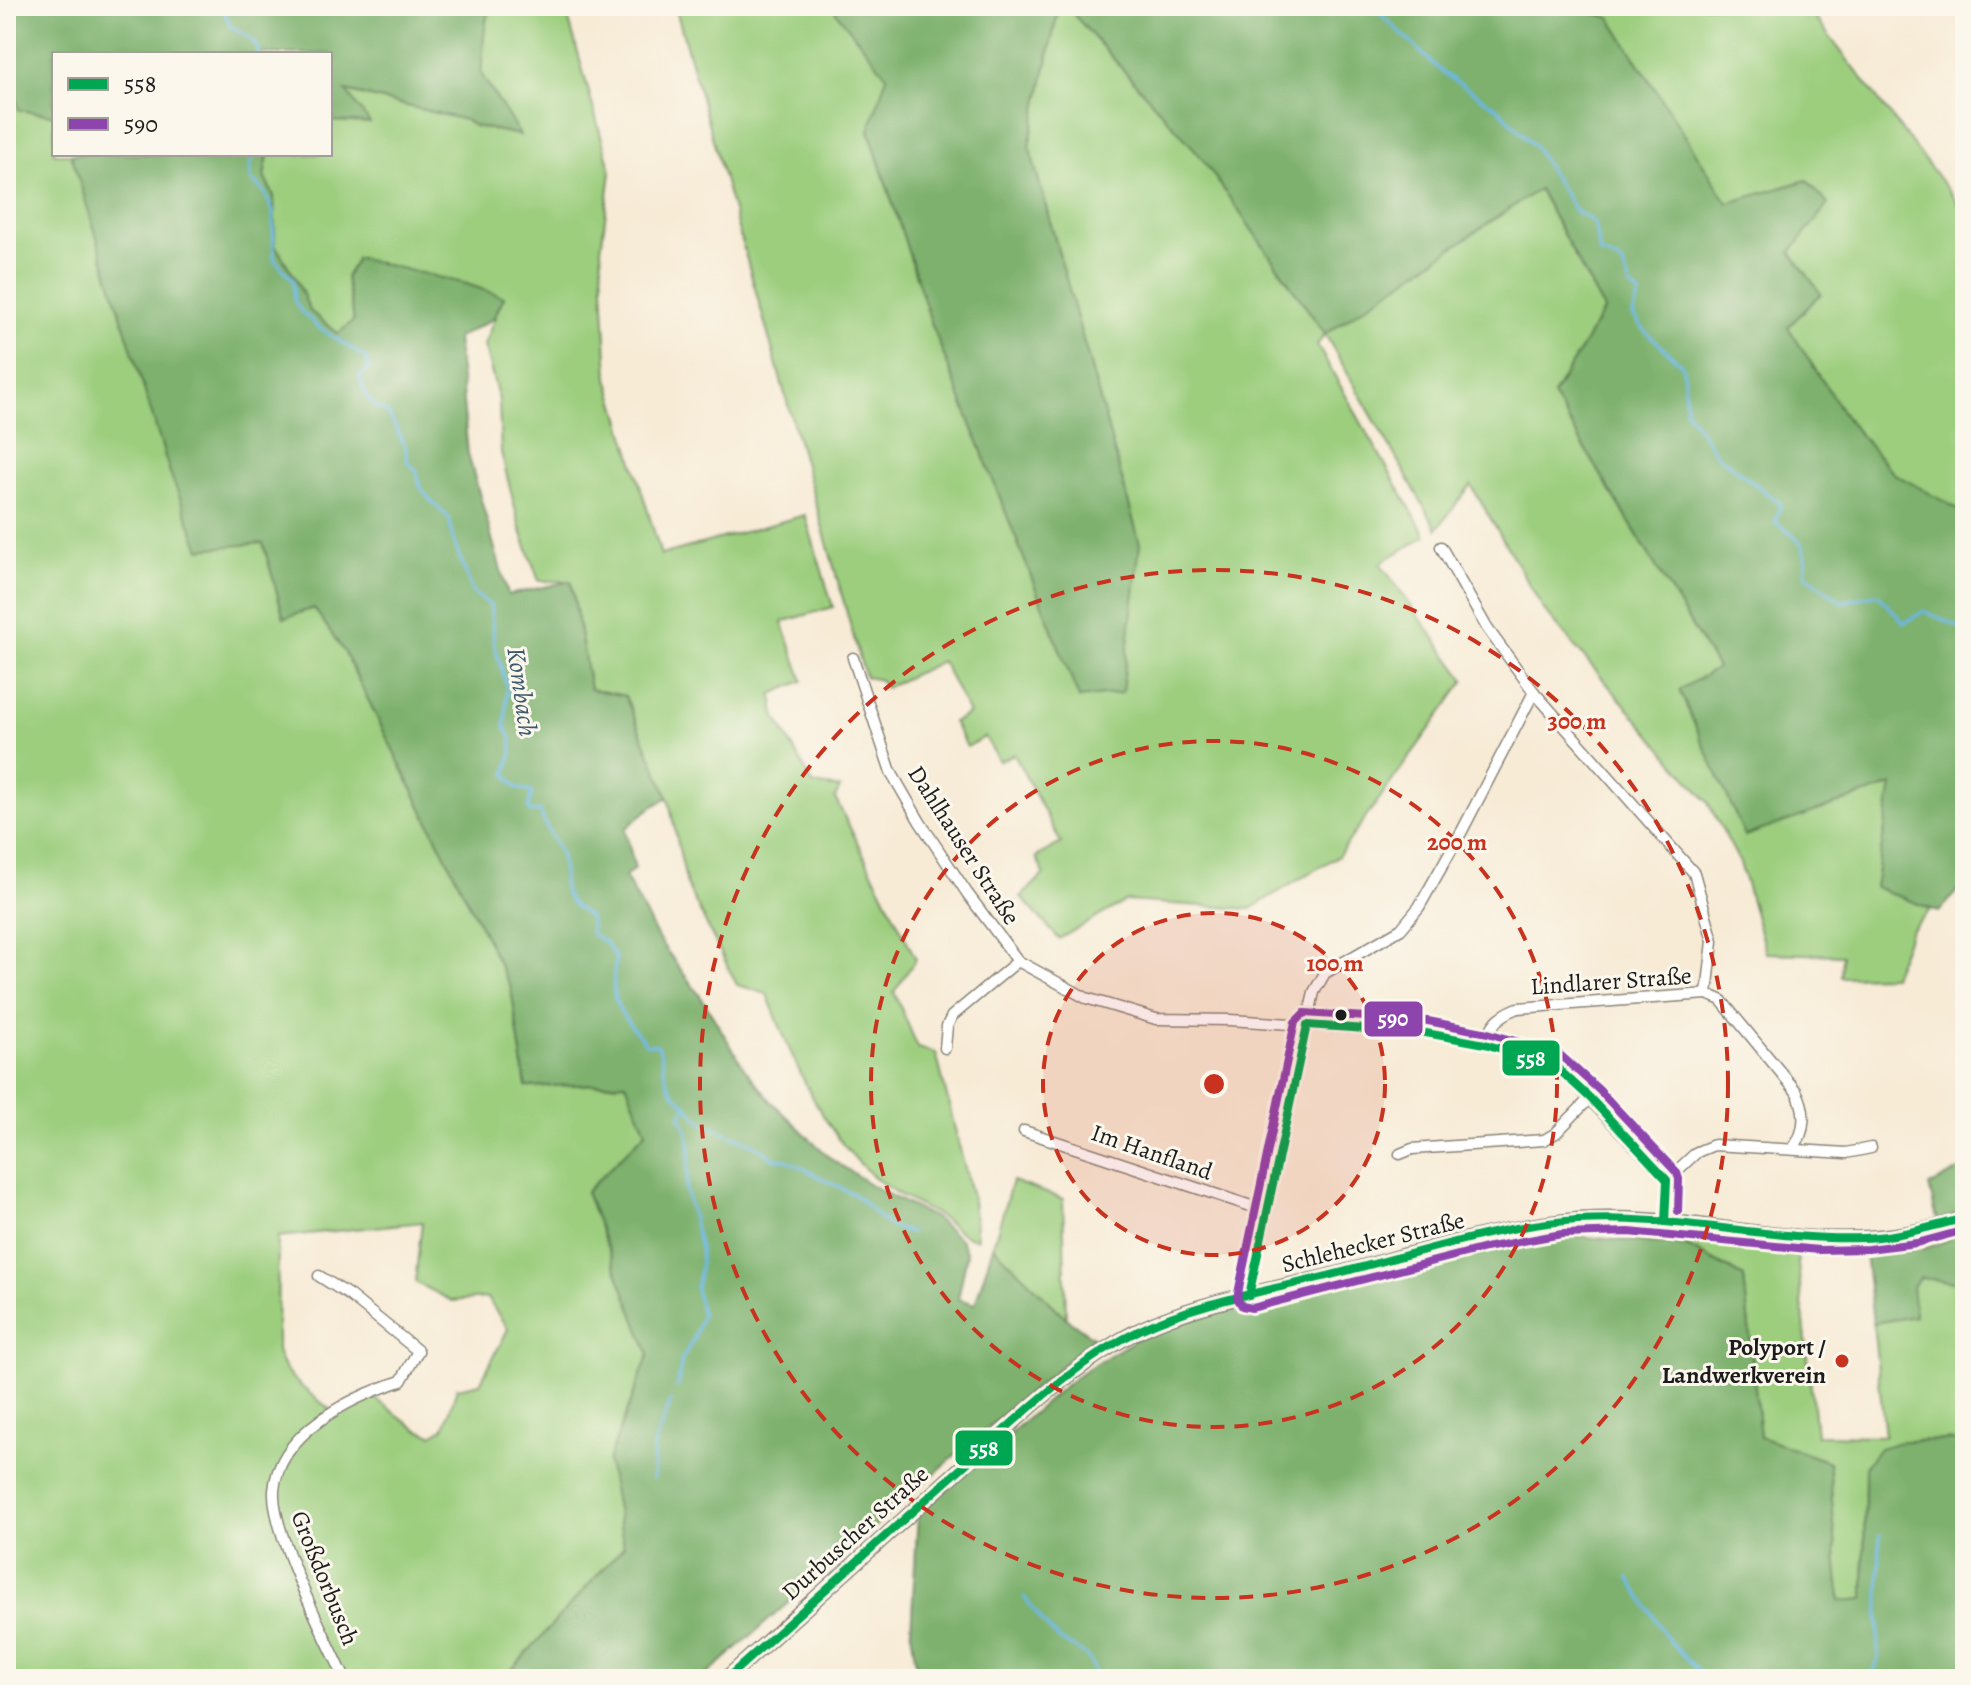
<svg xmlns="http://www.w3.org/2000/svg" width="1971" height="1685" font-family="Alegreya,serif">
<rect width="100%" height="100%" fill="#fbf7ec"/>
<filter id="ink" filterUnits="userSpaceOnUse"><feTurbulence type="fractalNoise" baseFrequency=".0125" numOctaves="2"/><feDisplacementMap in="SourceGraphic" scale="16" xChannelSelector="R" yChannelSelector="G"/><feConvolveMatrix kernelMatrix="1 2 1 2 8 2 1 2 1" color-interpolation-filters="sRGB"/></filter>
<filter id="wash" filterUnits="userSpaceOnUse"><feTurbulence type="fractalNoise" baseFrequency=".006" numOctaves="4" result="noise"/><feDisplacementMap in="SourceGraphic" scale="32" xChannelSelector="R" yChannelSelector="G"/><feGaussianBlur stdDeviation="1.8" result="paint"/><feColorMatrix in="noise" values="0 0 0 0 0 0 0 0 0 0 0 0 0 0 0 0 0 1.4 0 .05"/><feComposite in="paint" operator="in"/></filter>
<g filter="url(#wash)">
<rect width="100%" height="100%" fill="#f7ebd6"/>
<g fill="#9cce7e" stroke="#5c754d" stroke-width="2" fill-rule="evenodd">
<path d="M491,6H565L611,172L601,249L608,378L661,555L805,515L833,607L782,622L803,681L772,694L775,715L813,784L840,788L835,798L916,959L894,992L918,1048L936,1053L973,1201L977,1239C960,1237 950,1221 935,1214C921,1206 905,1199 892,1190C827,1149 794,1062 767,994L737,985L687,886L668,797L625,696L590,689L571,581H539L520,528L501,452L499,400L484,345L503,297L346,277L354,320L339,334L310,311L296,279L275,245L274,196L264,177L268,154H330V121L369,123L345,91L465,120L474,126L519,135L481,74L485,19Z"/>
<polygon points="675,6 831,6 888,76 869,131 932,325 1079,698 1140,544 1029,146 1059,6 1066,6 1198,153 1325,334 1538,188 1604,310 1553,395 1717,668 1745,835 1893,784 1875,887 1931,909 1911,930 1892,976 1841,977 1842,955 1766,953 1740,863 1707,801 1544,610 1471,485 1437,529 1325,334 1317,345 1426,536 1380,563 1465,680 1338,856 1250,909 1126,901 1059,939 1021,897 1044,874 1036,857 1061,843 1014,754 999,761 985,737 967,747 953,722 969,714 942,661 885,688 881,680 865,677"/>
<polygon points="1574,6 1806,6 1965,212 1965,513 1893,473 1849,422 1788,327 1791,252 1827,204 1807,180 1728,204 1610,18"/>
<path d="M8,59L19,110L54,115V154H73L263,543L284,617L314,608L345,653L511,988L526,1087L627,1083L646,1132L586,1192L649,1354L608,1461L624,1546L503,1679H6ZM422,1222L415,1282L452,1301L487,1298L508,1329L480,1383L457,1388L444,1428L432,1435L418,1430L369,1394L334,1413C313,1394 283,1379 277,1350L278,1237Z"/>
<polygon points="1012,1181 1063,1199 1066,1318 993,1246"/>
<polygon points="1685,1237 1776,1245 1777,1252 1797,1255 1816,1435 1885,1436 1873,1323 1915,1316 1912,1286 1920,1278 1965,1283 1965,1443 1946,1440 1865,1466 1864,1599 1840,1602 1829,1462 1760,1437 1744,1277 1687,1246"/>
</g>
<g fill="#7db16d" stroke="#4c6644" stroke-width="2">
<path d="M6,6H491C482,25 484,52 481,74L520,135L474,126L465,120L346,91L370,123L330,121V54H54V115L19,110L8,60L6,62Z"/>
<polygon points="831,6 1059,6 1029,146 1140,544 1122,693 1079,698 932,325 869,130 887,76"/>
<polygon points="1066,6 1574,6 1610,18 1728,203 1807,180 1828,204 1791,252 1821,294 1788,327 1849,422 1893,473 1965,513 1965,882 1939,912 1875,887 1892,785 1745,836 1679,690 1717,668 1553,395 1604,310 1539,189 1325,334 1198,153"/>
<polygon points="71,154 268,154 264,177 274,196 275,245 296,279 310,311 338,334 354,320 346,277 357,258 467,284 504,297 493,319 457,338 468,454 508,595 571,581 590,689 625,696 668,797 646,811 625,829 635,869 625,876 659,940 701,997 745,1069 771,1101 831,1159 881,1191 935,1218 961,1240 967,1254 958,1299 975,1304 993,1246 1066,1318 1094,1338 935,1473 702,1679 503,1679 624,1546 608,1461 649,1354 586,1192 646,1132 626,1083 526,1087 511,988 345,653 314,608 284,618 263,543 200,549 170,473"/>
<polygon points="1965,1167 1965,1283 1920,1278 1912,1286 1915,1316 1873,1323 1865,1253 1921,1250 1950,1239 1936,1215 1929,1186"/>
<polygon points="1565,1235 1687,1246 1744,1277 1760,1437 1829,1462 1840,1601 1864,1599 1865,1466 1879,1448 1903,1441 1946,1440 1965,1443 1965,1679 918,1679 911,1631 918,1514 1062,1388 1082,1372 1140,1337 1256,1300"/>
</g>
<g fill="none" stroke-linecap="round" stroke-linejoin="round">
<g stroke="#6cb8e5" stroke-width="3">
<polyline points="223,6 230,26 250,38 258,48 258,54"/>
<path d="M1372,6L1443,73L1498,108L1536,148L1575,211L1594,222L1600,253L1622,263L1630,286L1639,294L1633,315L1644,330L1683,366L1686,410L1716,454L1781,504L1775,522C1797,537 1810,545 1805,574L1842,602L1878,594L1904,623L1924,611L1965,630"/>
<path d="M255,154L250,165L251,180L263,190L273,210L274,259L293,280L294,300L301,311L318,327L366,358L369,369L359,377L367,397L376,407L388,413L406,448L407,461L417,471L420,486L430,500L450,519C451,546 466,566 472,592L490,605L494,643L507,687L505,727L511,738L512,752L506,774L517,788L532,792L528,807L530,812L540,811C545,828 556,841 561,857C565,871 560,888 569,900C581,917 592,907 591,934L606,943L616,958C608,1004 618,1010 646,1044L658,1045C667,1071 661,1087 687,1105L680,1116L688,1132L690,1152L686,1190L700,1249L701,1263L696,1289L702,1315L694,1338L682,1359L677,1387"/>
<path d="M687,1105C702,1134 752,1135 772,1158L787,1160L855,1195L889,1226L911,1233"/>
<polyline points="653,1478 654,1444 671,1401"/>
<polyline points="1629,1578 1670,1642 1706,1679"/>
<path d="M1024,1597C1035,1610 1045,1628 1058,1638C1078,1653 1091,1650 1096,1679"/>
<polyline points="1871,1679 1878,1661 1880,1535"/>
</g>
</g>
</g>
<g filter="url(#ink)">
<g fill="none" stroke-linecap="round" stroke-linejoin="round">
<defs>
<g id="minor">
<polyline points="1441,547 1487,628 1534,692 1694,873 1713,941 1707,994"/>
<polyline points="853,658 891,772 920,822 967,893 1018,961 1086,998 1156,1019 1230,1020 1426,1033 1485,1044 1542,1061 1554,1065 1572,1081 1667,1180 1665,1222"/>
<path d="M1485,1044C1491,1024 1498,1016 1518,1008L1707,994L1721,1000L1796,1091C1806,1109 1807,1132 1792,1149"/>
<polyline points="945,1048 947,1026 952,1016 1018,961"/>
<polyline points="1024,1131 1266,1211"/>
<polyline points="1400,1154 1412,1149 1544,1140 1556,1133 1590,1098"/>
<polyline points="1667,1180 1697,1152 1714,1145 1846,1153 1871,1148"/>
<path d="M319,1276L349,1295L418,1351L401,1381C352,1397 278,1432 274,1491C272,1534 325,1636 345,1679"/>
<polyline points="1249,1296 1314,992 1325,973 1401,929 1419,907 1462,831 1534,692"/>
</g>
<path id="secondary" d="M726,1679C804,1610 881,1539 959,1470C1010,1426 1058,1378 1116,1343C1181,1304 1262,1293 1334,1275C1414,1254 1496,1227 1579,1220C1714,1211 1829,1268 1965,1218"/>
</defs>
<use href="#minor" stroke="#8a8479" stroke-width="13"/>
<use href="#secondary" stroke="#8a8479" stroke-width="17"/>
<use href="#minor" stroke="#fff" stroke-width="10"/>
<use href="#secondary" stroke="#fff" stroke-width="14"/>
<defs>
<g id="bus-1">
<polyline points="1307,1025 1426,1033 1485,1044 1554,1065 1590,1098 1667,1180 1665,1222"/>
<polyline points="1249,1296 1307,1025"/>
<path d="M726,1679C809,1605 891,1530 975,1456C1027,1410 1078,1360 1140,1330C1207,1298 1283,1289 1354,1269C1428,1250 1502,1225 1578,1220C1674,1214 1768,1241 1863,1238C1898,1237 1931,1227 1965,1218"/>
</g>
<polyline id="bus-2" points="1678,1211 1679,1179 1677,1173 1599,1090 1559,1054 1488,1033 1428,1021 1304,1013 1295,1022 1237,1298 1242,1306 1252,1308 1485,1248 1562,1234 1629,1232 1819,1250 1868,1249 1917,1243 1965,1230"/>
</defs>
<use href="#bus-1" stroke="#fbf7ec" stroke-width="14"/>
<use href="#bus-2" stroke="#fbf7ec" stroke-width="14"/>
<use href="#bus-1" stroke="#00a651" stroke-width="8"/>
<use href="#bus-2" stroke="#8e44ad" stroke-width="8"/>
</g>
</g>
<circle cx="1214" cy="1084" r="171" fill="#c8321e" fill-opacity=".12"/>
<g fill="none" stroke="#c8321e" stroke-width="4" stroke-dasharray="14 10">
<circle cx="1214" cy="1084" r="171"/>
<circle cx="1214" cy="1084" r="343"/>
<circle cx="1214" cy="1084" r="514"/>
</g>
<circle fill="#1c1c1c" stroke="#fbf7ec" stroke-width="3" cx="1341" cy="1015" r="7"/>
<circle fill="#c8321e" stroke="#fbf7ec" stroke-width="3" cx="1842" cy="1361" r="8"/>
<g text-anchor="middle" dominant-baseline="central" stroke-width="6" stroke-linejoin="round" paint-order="stroke">
<g font-size="24" fill="#1c1c1c" stroke="#fbf7ec">
<text transform="translate(964 845) rotate(57)">Dahlhauser Straße</text>
<text transform="translate(1611 981) rotate(-4)">Lindlarer Straße</text>
<text transform="translate(1152 1152) rotate(19)">Im Hanfland</text>
<text transform="translate(1373 1242) rotate(-14)">Schlehecker Straße</text>
<text transform="translate(855 1533) rotate(-42)">Durbuscher Straße</text>
<text transform="translate(325 1578) rotate(68)">Großdorbusch</text>
</g>
<g font-size="24" font-weight="bold" fill="#1c1c1c" stroke="#fbf7ec" text-anchor="end">
<text x="1826" y="1347">Polyport /<tspan x="1826" dy="28">Landwerkverein</tspan></text>
</g>
<g font-size="26" font-style="italic" fill="#3c5a6c" stroke="#fbf7ec">
<text transform="translate(522 692) rotate(82)">Kombach</text>
</g>
</g>
<circle cx="1214" cy="1084" r="12" fill="#c8321e" stroke="#fbf7ec" stroke-width="4"/>
<g font-size="24" text-anchor="middle" font-weight="bold" fill="#c8321e" stroke="#fbf7ec" stroke-width="6" stroke-linejoin="round" paint-order="stroke">
<text x="1577" y="729">300 m</text>
<text x="1457" y="850">200 m</text>
<text x="1335" y="971">100 m</text>
</g>
<g stroke="#fbf7ec" stroke-width="3">
<rect x="1363" y="1000" width="61" height="38" rx="8" fill="#8e44ad"/>
<rect x="1501" y="1039" width="60" height="38" rx="8" fill="#00a651"/>
<rect x="954" y="1429" width="60" height="38" rx="8" fill="#00a651"/>
</g>
<g font-size="22" text-anchor="middle" font-weight="bold" fill="#fff">
<text x="1393" y="1026">590</text>
<text x="1531" y="1066">558</text>
<text x="984" y="1456">558</text>
</g>
<rect width="1971" height="1685" fill="none" stroke="#fbf7ec" stroke-width="32"/>
<rect x="52" y="52" width="280" height="104" fill="#fbf7ec" stroke="#a29f99" stroke-width="2"/>
<rect x="68" y="78" width="40" height="12" fill="#00a651" stroke="#a29f99" stroke-width="2"/>
<text x="124" y="92" font-size="24" fill="#1c1c1c">558</text>
<rect x="68" y="118" width="40" height="12" fill="#8e44ad" stroke="#a29f99" stroke-width="2"/>
<text x="124" y="132" font-size="24" fill="#1c1c1c">590</text>
</svg>
